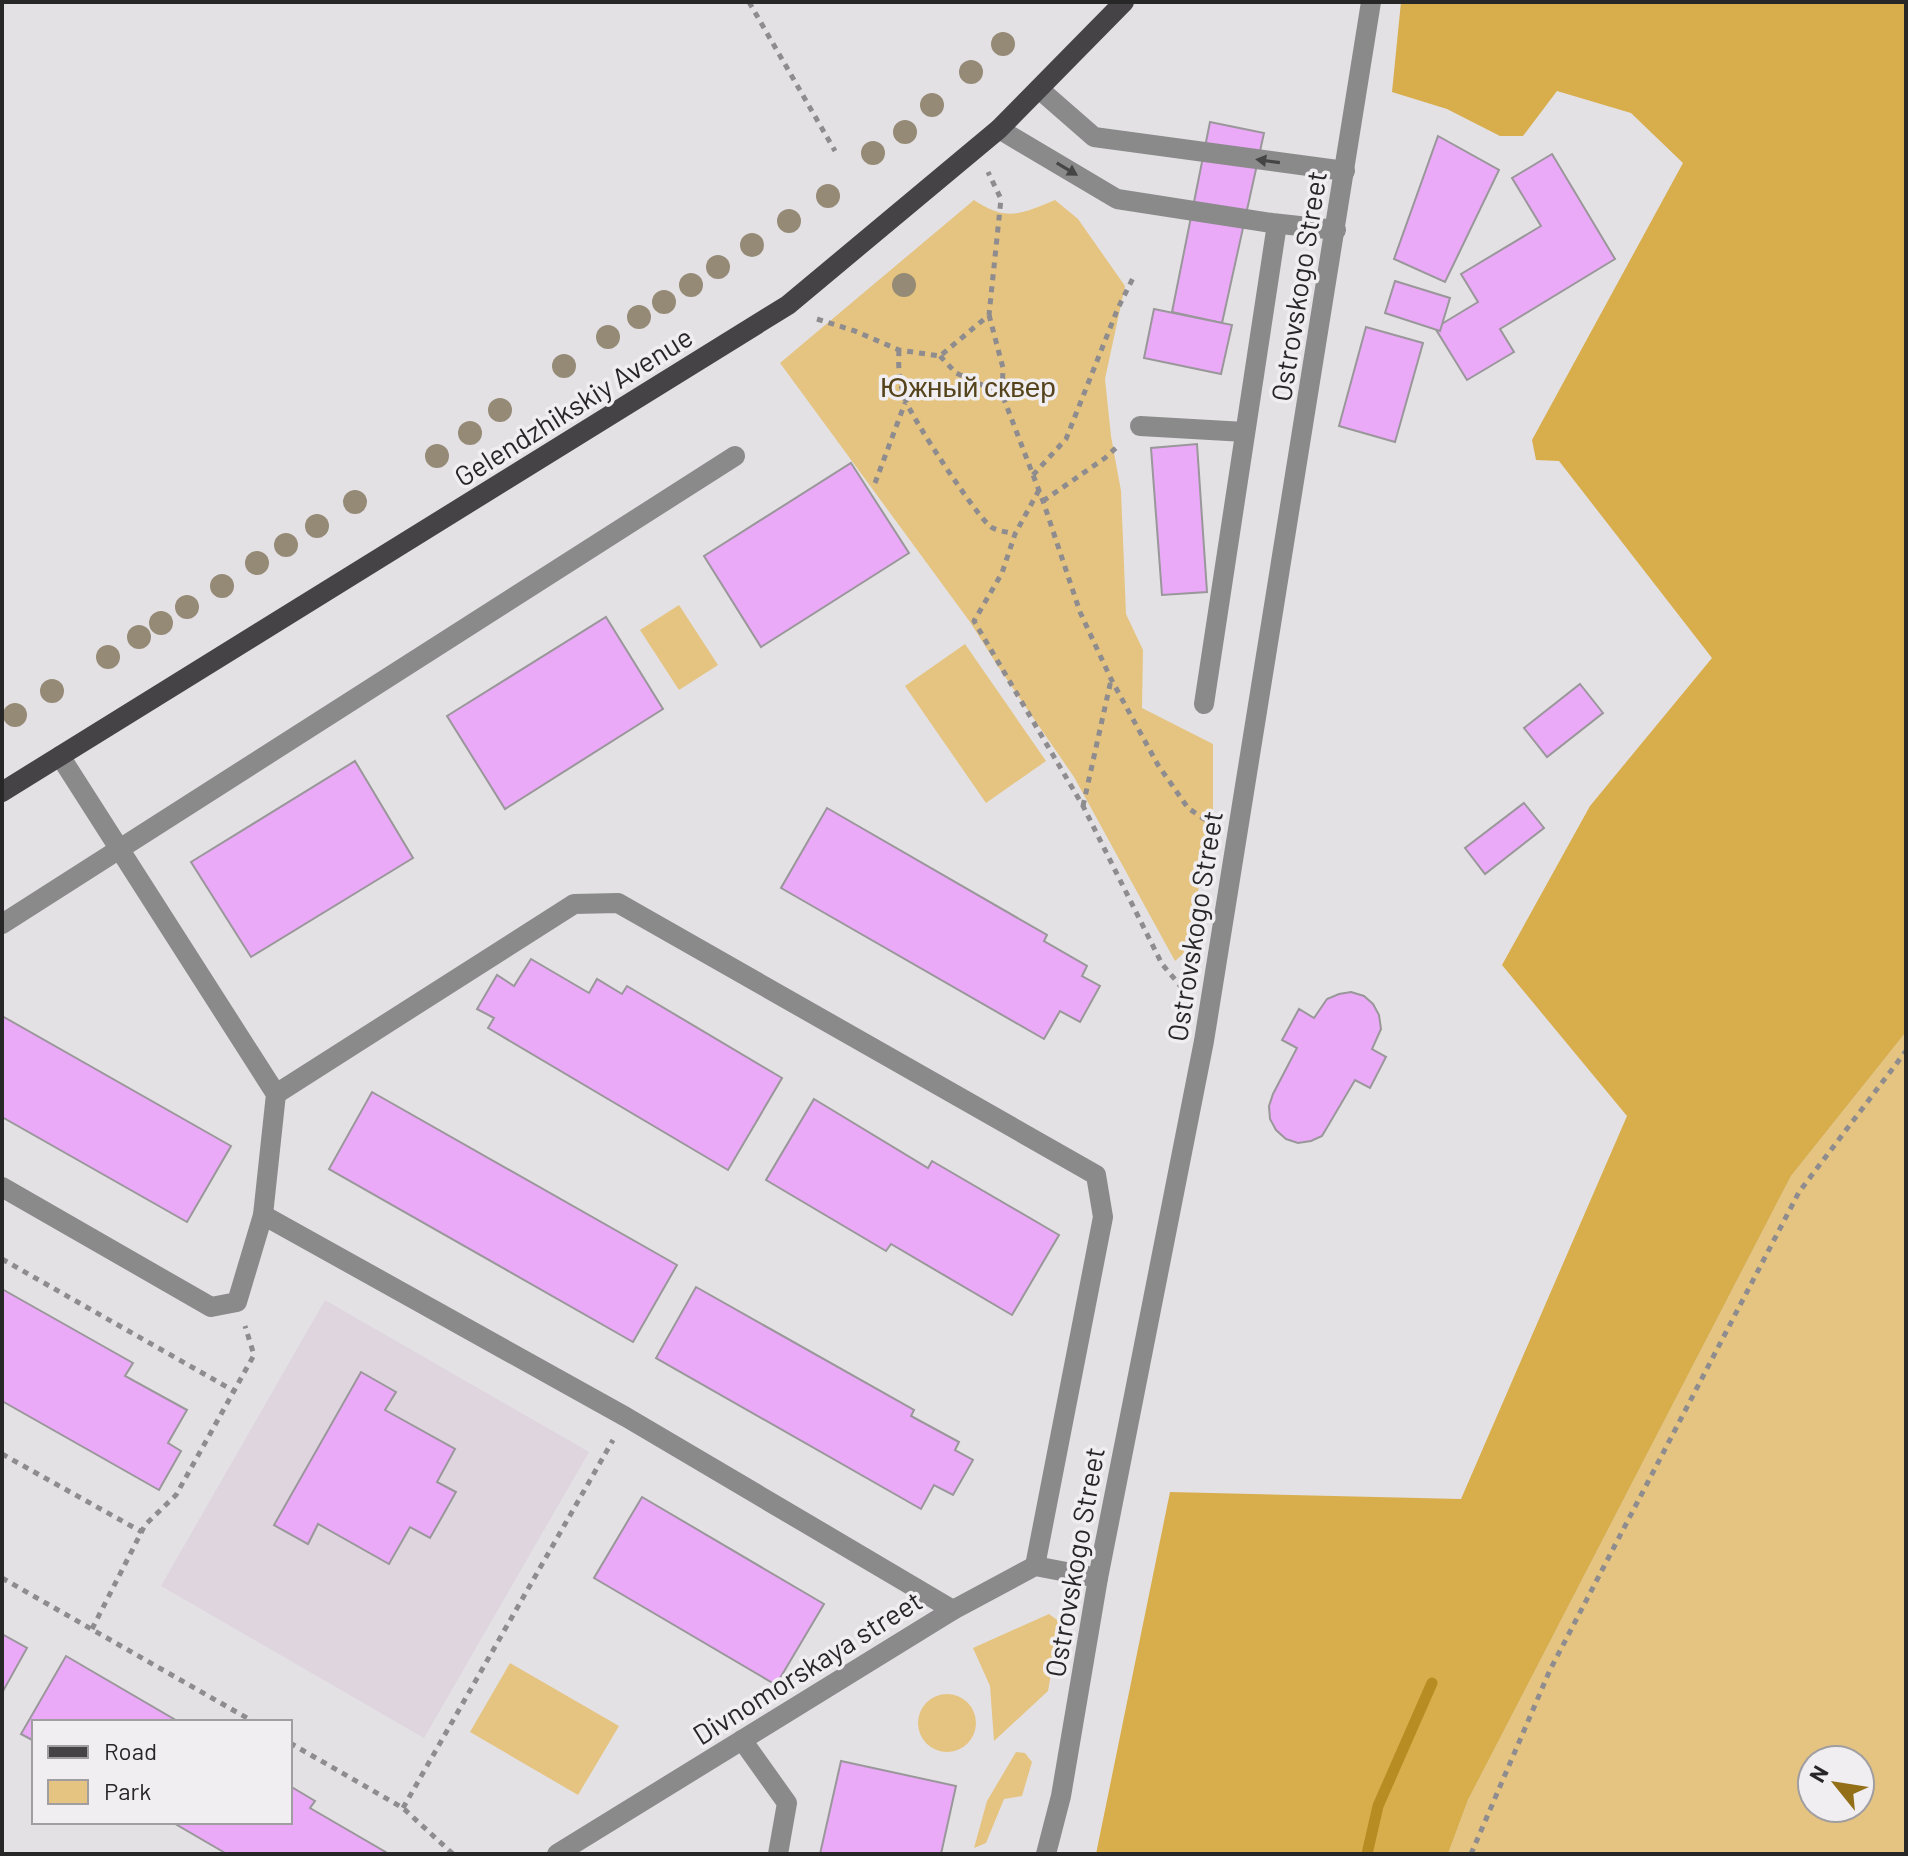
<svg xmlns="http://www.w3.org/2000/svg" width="1908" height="1856" font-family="Barlow,sans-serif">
<rect width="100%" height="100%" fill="#e4e1e5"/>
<polygon fill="#ded5df" points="325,1300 589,1452 424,1738 161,1586"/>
<g fill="#e4c480" fill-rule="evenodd">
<path d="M974,200C1007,222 1021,214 1055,200L1078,219L1125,286L1105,379L1111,436L1121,491L1126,614L1143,650L1142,708L1213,744V825L1184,953L1175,961L1074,777L999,668L970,622L780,363Z"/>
<polygon points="679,605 718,665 679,690 640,630"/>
<polygon points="965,644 1046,761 986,803 905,686"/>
<path d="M1906,1032V1854H1448L1468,1800L1791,1176ZM1812,1760H1860V1808H1812Z"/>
<polygon points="1049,1614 1060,1622 1048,1691 994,1741 990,1686 973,1648"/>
<polygon points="510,1663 619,1726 578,1795 470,1732"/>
<circle cx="947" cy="1723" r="29"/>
<polygon points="1016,1752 1025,1753 1032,1762 1022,1796 1004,1799 986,1843 974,1848 987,1801"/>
</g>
<polygon fill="#d8ad4b" points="1401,2 1906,2 1906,1032 1791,1176 1468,1800 1448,1854 1096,1854 1170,1492 1461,1499 1627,1116 1502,965 1590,806 1712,658 1559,461 1536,460 1532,440 1683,163 1631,113 1557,91 1523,136 1500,136 1447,109 1392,92"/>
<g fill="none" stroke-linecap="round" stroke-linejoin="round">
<polyline stroke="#b68c23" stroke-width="11" points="1367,1854 1378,1806 1432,1683"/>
</g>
<g fill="#eaaaf7" stroke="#9a979b" stroke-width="2">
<polygon points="1210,122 1264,133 1222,323 1172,312"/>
<polygon points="1438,136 1499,170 1445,282 1394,259"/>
<polygon points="1552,154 1615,259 1500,329 1514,352 1467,380 1435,328 1478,302 1461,274 1541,226 1512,178"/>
<polygon points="1395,281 1450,298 1440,331 1385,313"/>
<polygon points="1154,309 1232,325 1221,374 1144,358"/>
<polygon points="1366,327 1423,343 1395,442 1339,426"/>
<polygon points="1197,444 1207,592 1162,595 1151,448"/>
<polygon points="851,463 909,553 761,647 704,556"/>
<polygon points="606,617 663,709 505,809 447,716"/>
<polygon points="1580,684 1603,713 1547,757 1524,728"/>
<polygon points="355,761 413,858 251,957 191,862"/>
<polygon points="1524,803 1544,828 1485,874 1465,848"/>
<polygon points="827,808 1047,935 1044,941 1087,966 1082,976 1100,986 1080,1022 1060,1011 1044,1039 781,888"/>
<polygon points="531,959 589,993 597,979 622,994 627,986 782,1078 728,1170 488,1028 494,1018 477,1009 497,975 514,986"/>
<polygon points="1351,992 1364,996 1373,1004 1379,1015 1381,1029 1372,1049 1386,1057 1370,1088 1355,1080 1322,1136 1311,1141 1298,1143 1286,1139 1276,1130 1270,1119 1269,1106 1273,1094 1297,1048 1282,1040 1299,1009 1314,1018 1327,999 1339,994"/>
<polygon points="2,1016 231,1146 187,1222 2,1117"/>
<polygon points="372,1092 677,1265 633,1342 329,1169"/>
<polygon points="814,1099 928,1168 932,1161 1059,1235 1012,1315 891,1244 886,1251 766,1180"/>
<polygon points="696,1287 914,1410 911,1416 959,1442 955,1450 973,1460 953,1495 934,1485 921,1509 656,1358"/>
<polygon points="2,1289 133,1363 125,1376 187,1410 168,1443 181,1451 159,1490 2,1401"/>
<polygon points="361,1372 396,1392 385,1410 455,1449 437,1482 456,1492 430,1538 410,1527 389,1564 318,1524 308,1544 274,1525"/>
<polygon points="642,1497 824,1604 776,1685 594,1578"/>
<polygon points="2,1634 27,1648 2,1693"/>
<polygon points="66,1656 179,1722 34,1722 34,1741 21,1734"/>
<polygon points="841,1761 956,1786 941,1854 820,1854"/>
<polygon points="290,1786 315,1801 310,1808 389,1854 227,1854 172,1822 290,1822"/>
</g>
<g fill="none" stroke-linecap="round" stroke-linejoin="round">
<g stroke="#8e8c8f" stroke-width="5" stroke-dasharray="6 6" stroke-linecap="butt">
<polyline points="749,2 835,151"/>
<polyline points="989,315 1003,368 1002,394 1043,501 1080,612 1111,679 1158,765 1188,808 1213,825"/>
<polyline points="817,319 855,331 899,350 940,356 989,315 1001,199 988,172"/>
<path d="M899,350C898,367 899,382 905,399C911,417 977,517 991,527C997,531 1008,532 1015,534"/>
<polyline points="940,356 956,373 1002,394"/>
<polyline points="1033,475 1066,439 1118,308 1135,274"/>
<polyline points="875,483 905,403"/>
<polyline points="1039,490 1015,534 1002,573 974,621 1083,806 1162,964 1183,989"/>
<polyline points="1043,501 1105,458 1119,445"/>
<polyline points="1083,806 1111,680"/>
<polyline points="2,1259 234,1391"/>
<polyline points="2,1454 142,1532"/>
<polyline points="2,1578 254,1722"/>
<polyline points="92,1629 145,1525 176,1495 254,1355 245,1326"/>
<polyline points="290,1743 403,1808 453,1854"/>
<polyline points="403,1808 613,1440"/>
<polyline points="1471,1854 1550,1670 1799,1192 1906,1051"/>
</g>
<g stroke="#8b8a8b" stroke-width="20">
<polyline points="1039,89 1094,137 1345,171"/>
<polyline points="999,129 1117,199 1272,223 1336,230"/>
<polyline points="1140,426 1245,432"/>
<polyline points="1204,704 1277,224"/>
<polyline points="2,924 735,456"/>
<polyline points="276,1094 574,904 618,903 1096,1175 1103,1217 1035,1566"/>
<polyline points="2,1187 211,1307 237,1302 263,1215 276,1094 60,756"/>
<polyline points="263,1215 626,1417 953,1610"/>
<polyline points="742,1740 787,1803 778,1854"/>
<polyline points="557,1854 953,1610 1035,1566 1098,1578"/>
<polyline points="1046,1854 1061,1796 1098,1578 1204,1041 1371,2"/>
</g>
<polyline stroke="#454346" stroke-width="20" points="2,792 788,305 999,129 1124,2"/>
</g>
<g fill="#958a76">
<circle cx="1003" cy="44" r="12"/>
<circle cx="971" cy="72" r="12"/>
<circle cx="932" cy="105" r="12"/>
<circle cx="905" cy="132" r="12"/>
<circle cx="873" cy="153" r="12"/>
<circle cx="828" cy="196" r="12"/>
<circle cx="789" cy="221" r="12"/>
<circle cx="752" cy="245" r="12"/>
<circle cx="718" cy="267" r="12"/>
<circle cx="691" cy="285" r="12"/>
<circle cx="904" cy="285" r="12"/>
<circle cx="664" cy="302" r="12"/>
<circle cx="639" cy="317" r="12"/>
<circle cx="608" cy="337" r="12"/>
<circle cx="564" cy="366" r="12"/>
<circle cx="500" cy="410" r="12"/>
<circle cx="470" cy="433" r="12"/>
<circle cx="437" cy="456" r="12"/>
<circle cx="355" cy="502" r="12"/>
<circle cx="317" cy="526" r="12"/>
<circle cx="286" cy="545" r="12"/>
<circle cx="257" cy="563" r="12"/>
<circle cx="222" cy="586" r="12"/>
<circle cx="187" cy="607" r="12"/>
<circle cx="161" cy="623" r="12"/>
<circle cx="139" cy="637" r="12"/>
<circle cx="108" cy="657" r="12"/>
<circle cx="52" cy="691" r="12"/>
<circle cx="15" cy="715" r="12"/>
</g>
<defs><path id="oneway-solid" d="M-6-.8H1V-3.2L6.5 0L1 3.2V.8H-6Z" transform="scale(2)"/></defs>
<g fill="#464546">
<use href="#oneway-solid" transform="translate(1268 161) rotate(-172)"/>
<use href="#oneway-solid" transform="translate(1067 169) rotate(31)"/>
</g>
<g text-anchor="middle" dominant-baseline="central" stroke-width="7" stroke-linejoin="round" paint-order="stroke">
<g font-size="28" fill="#282728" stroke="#f1eef2">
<text transform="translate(1298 286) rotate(-81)">Ostrovskogo Street</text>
<text transform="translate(573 406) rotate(-32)">Gelendzhikskiy Avenue</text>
<text transform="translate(1194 926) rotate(-81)">Ostrovskogo Street</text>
<text transform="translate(1074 1562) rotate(-80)">Ostrovskogo Street</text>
<text transform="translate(807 1667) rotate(-32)">Divnomorskaya street</text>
</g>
<g font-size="28" fill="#55431b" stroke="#f1eef2">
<text x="968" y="386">Южный сквер</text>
</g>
</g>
<rect width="1908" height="1856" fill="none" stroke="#282728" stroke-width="8"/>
<rect x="32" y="1720" width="260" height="104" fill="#f1eef2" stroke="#a19ea1" stroke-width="2"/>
<rect x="48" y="1746" width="40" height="12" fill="#454346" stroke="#a19ea1" stroke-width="2"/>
<text x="104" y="1760" font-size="24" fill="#282728">Road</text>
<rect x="48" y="1780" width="40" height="24" fill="#e4c480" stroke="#a19ea1" stroke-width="2"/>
<text x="104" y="1800" font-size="24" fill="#282728">Park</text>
<g transform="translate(1836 1784) rotate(300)"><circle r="38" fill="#f1eef2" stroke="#a19ea1" stroke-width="2"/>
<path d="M0-6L14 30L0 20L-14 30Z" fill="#937018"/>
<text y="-12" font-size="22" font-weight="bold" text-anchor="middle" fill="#282728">N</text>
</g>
</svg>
